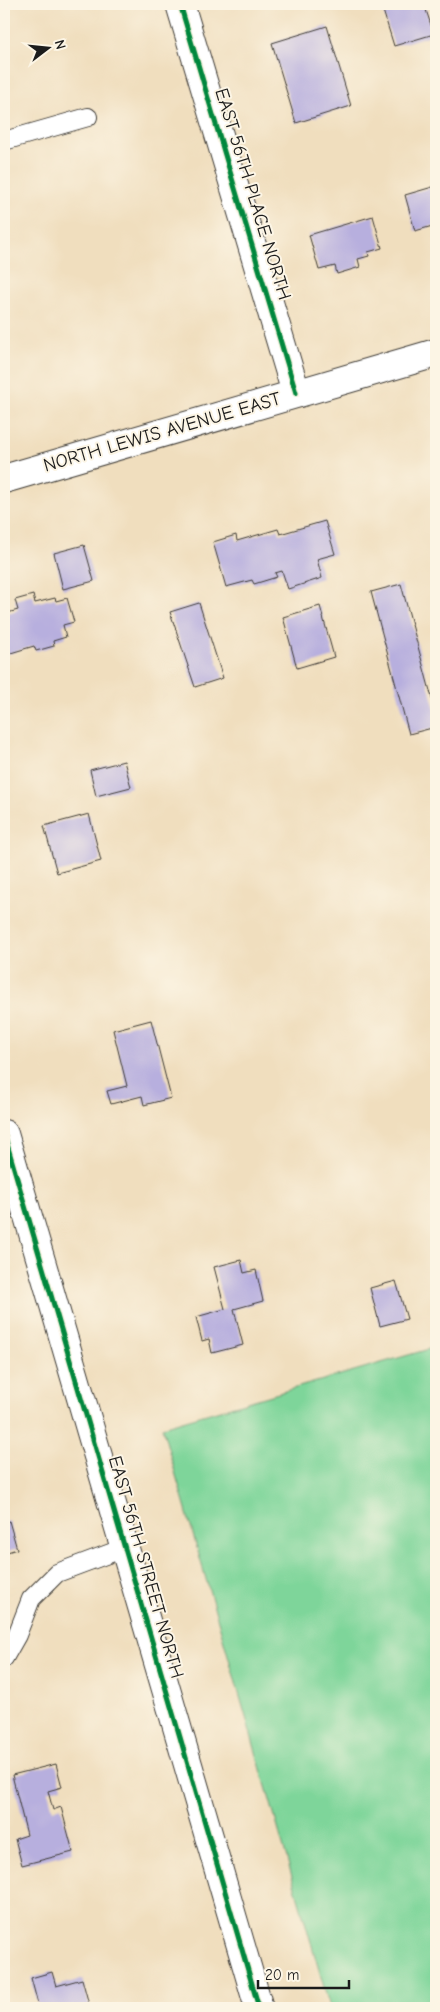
<svg xmlns="http://www.w3.org/2000/svg" width="440" height="2012" font-family="'Comic Neue',sans-serif">
<rect width="100%" height="100%" fill="#fcf5e5"/>
<filter id="ink" filterUnits="userSpaceOnUse"><feTurbulence type="fractalNoise" baseFrequency=".02" numOctaves="2"/><feDisplacementMap in="SourceGraphic" scale="10" xChannelSelector="R" yChannelSelector="G"/><feConvolveMatrix kernelMatrix="1 2 1 2 8 2 1 2 1" color-interpolation-filters="sRGB"/></filter>
<filter id="wash" filterUnits="userSpaceOnUse"><feTurbulence type="fractalNoise" baseFrequency=".0096" numOctaves="4" result="noise"/><feDisplacementMap in="SourceGraphic" scale="20" xChannelSelector="R" yChannelSelector="G"/><feGaussianBlur stdDeviation="1.12" result="paint"/><feColorMatrix in="noise" values="0 0 0 0 0 0 0 0 0 0 0 0 0 0 0 0 0 1.4 0 .05"/><feComposite in="paint" operator="in"/></filter>
<g filter="url(#wash)">
<rect width="100%" height="100%" fill="#f0debe"/>
<polygon fill="#7ed59a" stroke="#4d785b" points="436,1347 436,2008 330,2008 162,1427"/>
<g id="blocks">
<g fill="#b7afde">
<polygon points="381,4 424,4 434,34 394,46"/>
<polygon points="327,26 351,106 296,123 272,43"/>
<polygon points="436,186 436,225 415,231 405,195"/>
<polygon points="373,216 382,248 368,252 369,256 358,259 360,267 337,274 335,266 319,270 309,235"/>
<polygon points="325,521 335,554 317,559 322,578 288,589 282,571 275,573 277,577 254,584 252,580 226,587 213,542 236,535 237,541 278,529 280,534"/>
<polygon points="84,545 94,581 63,589 54,553"/>
<polygon points="401,584 436,713 436,727 409,734 371,592"/>
<polygon points="33,595 35,603 55,598 56,601 67,598 74,622 63,625 66,637 53,641 54,646 36,651 34,646 4,655 4,614 18,610 15,600"/>
<polygon points="199,603 223,678 195,687 170,612"/>
<polygon points="320,606 334,657 297,668 283,617"/>
<polygon points="124,761 131,787 96,796 90,770"/>
<polygon points="89,814 101,861 57,873 44,826"/>
<polygon points="151,1020 171,1098 144,1105 142,1096 111,1104 107,1091 127,1086 113,1030"/>
<polygon points="241,1260 244,1273 256,1270 263,1301 234,1309 243,1345 212,1353 209,1339 202,1341 196,1317 225,1309 214,1267"/>
<polygon points="396,1281 407,1319 380,1326 370,1288"/>
<polygon points="9,1521 17,1549 4,1553 4,1523"/>
<polygon points="56,1764 62,1787 48,1791 53,1810 61,1807 73,1852 22,1865 15,1839 27,1835 12,1775"/>
<polygon points="52,1972 56,1986 82,1979 90,2008 39,2008 31,1978"/>
</g>
</g>
</g>
<g filter="url(#ink)">
<use href="#blocks" fill-opacity="0" stroke="#3c3934" stroke-width="1"/>
<g fill="none" stroke-linecap="round" stroke-linejoin="round">
<defs>
<g id="lane">
<polyline points="4,141 88,117"/>
<polyline points="4,1658 17,1635 31,1599 57,1573 124,1548"/>
</g>
<polyline id="street" points="180,4 296,393"/>
<g id="secondary">
<polyline points="4,479 436,353"/>
<polyline points="4,1134 259,2008"/>
</g>
</defs>
<use href="#lane" stroke="#3c3934" stroke-width="20"/>
<use href="#street" stroke="#3c3934" stroke-width="30"/>
<use href="#secondary" stroke="#3c3934" stroke-width="30"/>
<use href="#lane" stroke="#fff" stroke-width="18"/>
<use href="#street" stroke="#fff" stroke-width="28"/>
<use href="#secondary" stroke="#fff" stroke-width="28"/>
<defs>
<g id="cycleway">
<polyline points="180,4 296,393"/>
<polyline points="4,1134 259,2008"/>
</g>
</defs>
<use href="#cycleway" stroke="#fcf5e5" stroke-width="8"/>
<use href="#cycleway" stroke="#00873e" stroke-width="5"/>
</g>
</g>
<g text-anchor="middle" dominant-baseline="central" stroke-width="4" stroke-linejoin="round" paint-order="stroke">
<g font-size="19" fill="#1c1c1c" stroke="#fcf5e5">
<text transform="translate(253 194) rotate(73)">EAST 56TH PLACE NORTH</text>
<text transform="translate(162 432) rotate(-16)">NORTH LEWIS AVENUE EAST</text>
<text transform="translate(146 1567) rotate(74)">EAST 56TH STREET NORTH</text>
</g>
</g>
<rect width="440" height="2012" fill="none" stroke="#fcf5e5" stroke-width="20"/>
<g transform="translate(48 48) rotate(74)" stroke="#fcf5e5" stroke-width="4" paint-order="stroke">
<path d="M0-4L9 19L0 12L-9 19Z" fill="#1c1c1c"/>
<text y="-8" font-size="14" font-weight="bold" text-anchor="middle" fill="#1c1c1c">N</text>
</g>
<path d="M258 1980v8h91v-8" fill="none" stroke="#1c1c1c" stroke-width="2.5"/>
<text x="265" y="1980" font-size="15" fill="#1c1c1c" stroke="#fcf5e5" stroke-width="4" paint-order="stroke">20 m</text>
</svg>
